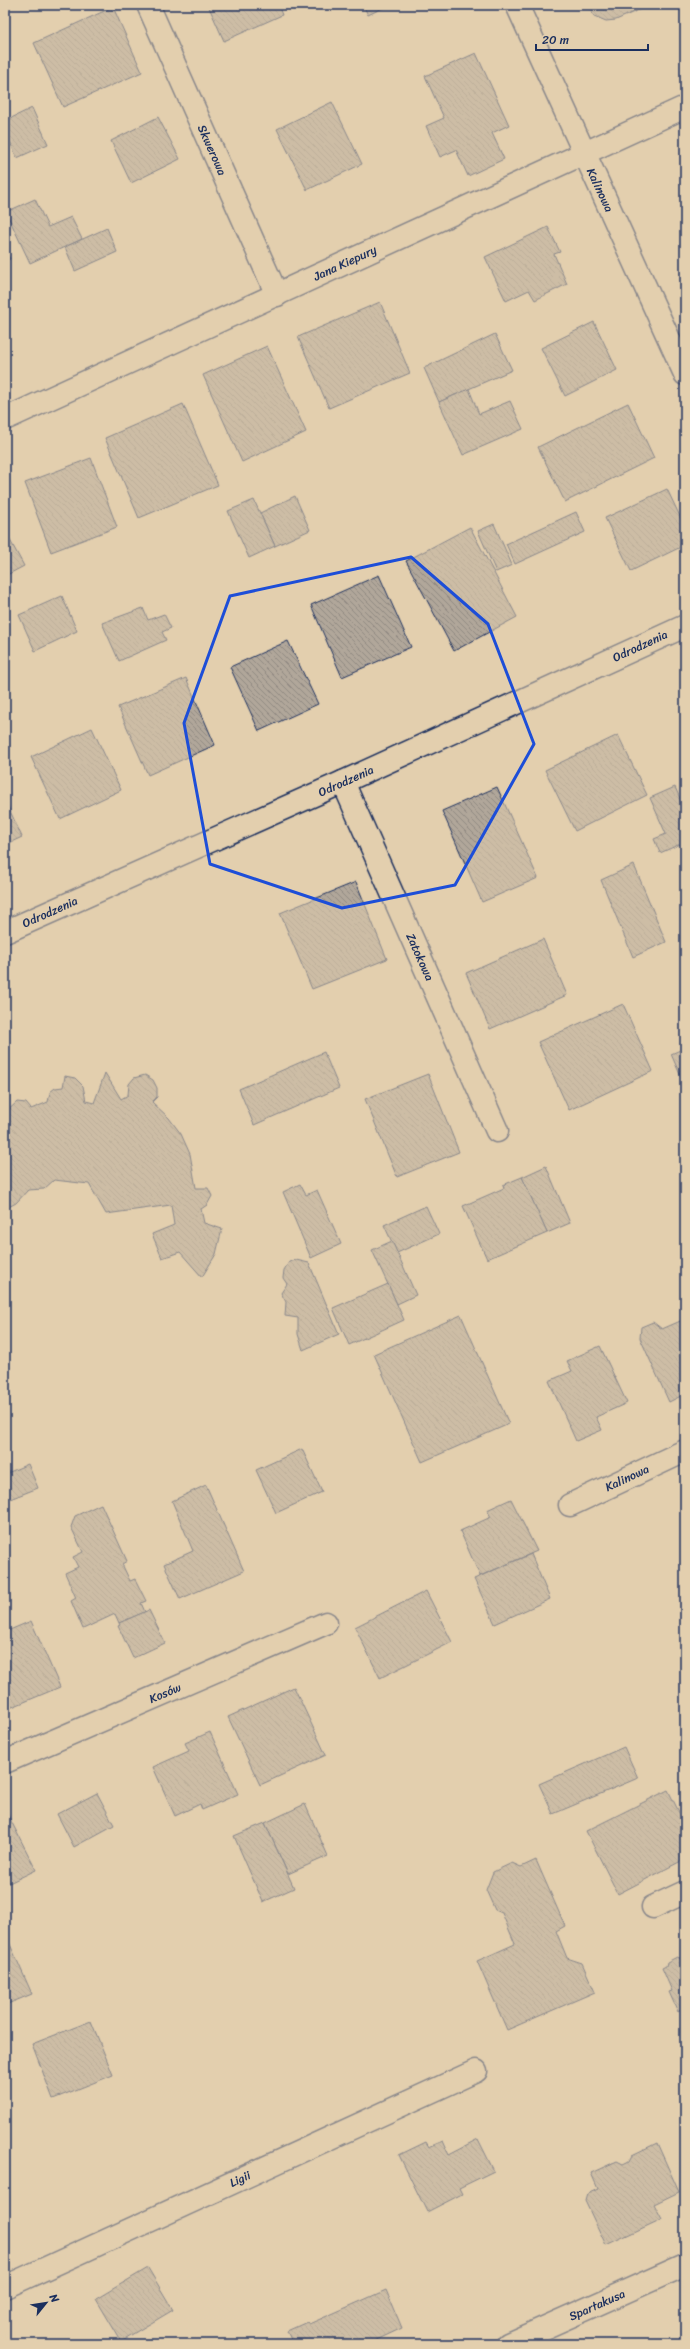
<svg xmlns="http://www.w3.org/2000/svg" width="690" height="2349" font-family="Sriracha,sans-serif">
<defs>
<pattern id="building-back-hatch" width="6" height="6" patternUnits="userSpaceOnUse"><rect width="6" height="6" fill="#b1a79a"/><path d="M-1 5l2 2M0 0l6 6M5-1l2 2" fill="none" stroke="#8f8881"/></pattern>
</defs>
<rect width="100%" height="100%" fill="#e3cfae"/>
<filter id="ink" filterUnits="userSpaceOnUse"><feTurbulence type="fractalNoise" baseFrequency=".025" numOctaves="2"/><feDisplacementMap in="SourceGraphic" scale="8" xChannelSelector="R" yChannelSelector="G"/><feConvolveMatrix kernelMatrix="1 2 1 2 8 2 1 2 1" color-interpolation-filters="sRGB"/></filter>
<g filter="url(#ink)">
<g fill="url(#building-back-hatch)" stroke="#1b2f5e">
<polygon points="208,5 278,5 282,15 224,41"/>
<polygon points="363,5 389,5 368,15"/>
<polygon points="587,5 650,5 616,20 606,21 594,16"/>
<polygon points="113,7 142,72 63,107 34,43"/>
<polygon points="476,53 509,125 492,133 504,159 468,176 456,150 440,157 426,126 444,118 425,76"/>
<polygon points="332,102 362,164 307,190 277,129"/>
<polygon points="32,108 48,144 17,158 5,131 5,121"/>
<polygon points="158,117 180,159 131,183 111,141"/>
<polygon points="35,199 48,227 71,217 82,239 30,263 6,212"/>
<polygon points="548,227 560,252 554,254 567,284 535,300 529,290 506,301 485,257"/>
<polygon points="107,228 117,252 75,271 65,247"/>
<polygon points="5,248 10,259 5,261"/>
<polygon points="380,302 410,373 329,408 298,337"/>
<polygon points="594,322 617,370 565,396 541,348"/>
<polygon points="495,334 512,370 439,402 424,368"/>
<polygon points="267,346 306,432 242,462 203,375"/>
<polygon points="469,389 479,414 510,401 523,429 463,455 439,402"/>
<polygon points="628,403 654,458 565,502 538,447"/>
<polygon points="183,404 218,485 139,518 105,438"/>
<polygon points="91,458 117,527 51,552 25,483"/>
<polygon points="667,489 685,527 685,545 631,571 605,518"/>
<polygon points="295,496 310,530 275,546 260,513"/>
<polygon points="254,500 275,546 249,558 228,511"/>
<polygon points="576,512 585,532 515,564 506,544"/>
<polygon points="494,524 512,565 496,572 478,531"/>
<polygon points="470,527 517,617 454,651 406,561"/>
<polygon points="5,531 24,566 5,576"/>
<polygon points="379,575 411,647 342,677 311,605"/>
<polygon points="62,596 77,631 35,651 19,615"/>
<polygon points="143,608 148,620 164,614 171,628 162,632 166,640 119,661 102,623"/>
<polygon points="288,641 318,704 259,731 230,667"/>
<polygon points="186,678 215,745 148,775 118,707"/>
<polygon points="92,728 121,790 60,819 31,757"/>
<polygon points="618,735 647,795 575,831 545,770"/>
<polygon points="497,787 538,878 482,902 442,811"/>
<polygon points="675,787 685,810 685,842 660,853 654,839 666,834 650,798"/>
<polygon points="5,800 22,837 5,845"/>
<polygon points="634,865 666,942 633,957 601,880"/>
<polygon points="356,882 387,959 312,989 280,913"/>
<polygon points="543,939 567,995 490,1029 466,973"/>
<polygon points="623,1004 653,1071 569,1110 538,1042"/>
<polygon points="685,1048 685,1086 671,1054"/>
<polygon points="324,1052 339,1088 254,1125 239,1089"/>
<polygon points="105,1073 121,1099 128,1095 129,1084 134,1078 145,1075 153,1080 157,1088 157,1097 152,1102 169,1118 181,1134 190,1154 196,1188 208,1188 212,1196 207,1205 201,1209 204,1223 222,1229 216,1254 202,1277 180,1252 162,1258 152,1234 174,1225 171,1205 106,1214 89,1184 54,1180 44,1189 28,1190 16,1203 5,1209 5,1113 17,1102 26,1103 31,1109 48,1102 50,1092 55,1088 63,1087 65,1076 75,1078 83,1086 86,1101 94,1103"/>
<polygon points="428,1074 459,1152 397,1177 365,1099"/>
<polygon points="546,1166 570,1223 547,1233 522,1177"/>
<polygon points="522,1177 547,1233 487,1259 463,1206 504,1188 503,1185"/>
<polygon points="300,1184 306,1195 317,1190 341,1244 311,1258 283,1192"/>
<polygon points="426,1206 439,1234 397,1253 384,1225"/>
<polygon points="392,1241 416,1295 397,1304 372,1250"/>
<polygon points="296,1260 309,1263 339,1334 303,1350 298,1334 298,1318 285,1316 286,1302 281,1293 287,1284 283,1278 284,1270 289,1262"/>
<polygon points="388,1284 404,1320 349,1345 333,1308"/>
<polygon points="461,1315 509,1424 422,1462 374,1354"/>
<polygon points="685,1319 685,1394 669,1402 640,1338 641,1327 653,1322 662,1329"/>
<polygon points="600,1346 627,1403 596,1417 602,1430 576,1441 549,1381 572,1371 567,1361"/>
<polygon points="302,1449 322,1492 276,1513 256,1470"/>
<polygon points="28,1464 38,1488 5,1501 5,1474"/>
<polygon points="206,1485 244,1571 180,1599 164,1564 193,1551 172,1501"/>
<polygon points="511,1499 537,1551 480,1576 460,1531 491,1517 487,1510"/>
<polygon points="101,1504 127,1561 122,1564 130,1581 135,1579 146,1601 141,1603 145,1612 119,1623 115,1614 83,1629 71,1601 76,1598 65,1573 78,1567 73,1557 83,1552 71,1527 75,1516"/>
<polygon points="531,1554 550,1599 495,1624 474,1579"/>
<polygon points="426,1591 452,1642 380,1678 355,1627"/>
<polygon points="149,1610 165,1643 133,1658 118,1626 120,1625 119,1623"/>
<polygon points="31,1621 60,1687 5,1710 5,1632"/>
<polygon points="294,1687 326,1755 260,1785 228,1717"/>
<polygon points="210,1732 238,1794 202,1810 200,1804 175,1816 153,1767 189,1751 185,1743"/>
<polygon points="624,1747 638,1778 553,1814 539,1784"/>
<polygon points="668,1790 685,1824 685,1859 618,1894 586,1831"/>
<polygon points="97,1793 114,1825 74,1847 57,1814"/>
<polygon points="305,1804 328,1856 288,1874 265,1823"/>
<polygon points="7,1813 36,1870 5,1885 5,1814"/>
<polygon points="265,1823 294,1888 263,1902 234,1836"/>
<polygon points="536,1860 565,1926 556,1931 567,1958 582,1963 595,1992 507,2030 477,1961 515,1944 502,1913 495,1910 486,1890 493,1872 512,1863 521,1867"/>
<polygon points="5,1933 32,1994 5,2005"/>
<polygon points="677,1957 682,1959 685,1957 685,2019 681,2010 678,2012 669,1992 672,1991 662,1968 666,1966 667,1962"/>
<polygon points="91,2021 113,2075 53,2099 32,2044"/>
<polygon points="478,2139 494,2171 459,2188 462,2194 427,2212 399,2155 426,2142 429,2147 443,2141 449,2154"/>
<polygon points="657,2143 679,2192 654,2204 662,2219 606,2245 585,2201 587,2194 598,2189 591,2173 617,2161 623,2164 629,2161 632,2155"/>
<polygon points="148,2268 173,2310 121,2341 96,2299"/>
<polygon points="386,2290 402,2328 368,2344 293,2344 287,2331 307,2322 309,2324"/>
</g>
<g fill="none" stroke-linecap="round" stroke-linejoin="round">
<defs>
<g id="minor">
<polyline points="148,5 277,295"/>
<polyline points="517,5 685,374"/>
<polyline points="5,419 685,107"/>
<polyline points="343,782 497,1131"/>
<polyline points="5,932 343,782 685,626"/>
<polyline points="570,1505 685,1451"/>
<polyline points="5,1762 326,1623"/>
<polyline points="653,1907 685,1892"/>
<polyline points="5,2287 476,2071"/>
<polyline points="508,2344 685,2265"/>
</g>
</defs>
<use href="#minor" stroke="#1b2f5e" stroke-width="25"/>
<use href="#minor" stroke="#e3cfae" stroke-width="22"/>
</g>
</g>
<path d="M0 0H690V2349H0ZM411,557L488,624L534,744L455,885L342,908L210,864L184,723L230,596Z" fill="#e3cfae" fill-opacity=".55" fill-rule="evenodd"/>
<path fill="none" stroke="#1d4ed8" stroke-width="3" stroke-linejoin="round" d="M411,557L488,624L534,744L455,885L342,908L210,864L184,723L230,596Z"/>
<g text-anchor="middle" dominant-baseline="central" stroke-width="3" stroke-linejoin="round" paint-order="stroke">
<g font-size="12" fill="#1b2f5e" stroke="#e3cfae">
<text transform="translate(212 150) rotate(66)">Skwerowa</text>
<text transform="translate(600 190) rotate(65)">Kalinowa</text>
<text transform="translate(345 263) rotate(-25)">Jana Kiepury</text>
<text transform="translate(640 646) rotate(-25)">Odrodzenia</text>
<text transform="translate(346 781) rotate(-24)">Odrodzenia</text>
<text transform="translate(50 912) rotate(-24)">Odrodzenia</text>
<text transform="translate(420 957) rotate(66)">Zatokowa</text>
<text transform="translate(627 1478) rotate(-25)">Kalinowa</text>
<text transform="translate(165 1693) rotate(-23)">Kosów</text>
<text transform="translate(240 2179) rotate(-25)">Ligii</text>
<text transform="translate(597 2305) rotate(-24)">Spartakusa</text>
</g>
</g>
<rect width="690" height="2349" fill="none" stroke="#e3cfae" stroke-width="20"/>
<rect x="10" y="10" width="670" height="2329" fill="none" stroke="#1b2f5e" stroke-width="1.5" filter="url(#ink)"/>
<g transform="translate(46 2303) rotate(60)" stroke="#e3cfae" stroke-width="3" paint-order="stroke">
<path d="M0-3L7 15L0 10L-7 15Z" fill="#1b2f5e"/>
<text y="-6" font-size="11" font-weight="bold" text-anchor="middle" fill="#1b2f5e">N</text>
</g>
<path d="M536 44v6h112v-6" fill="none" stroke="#1b2f5e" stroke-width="2"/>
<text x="542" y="44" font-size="12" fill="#1b2f5e" stroke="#e3cfae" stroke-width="3" paint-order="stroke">20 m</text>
</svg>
